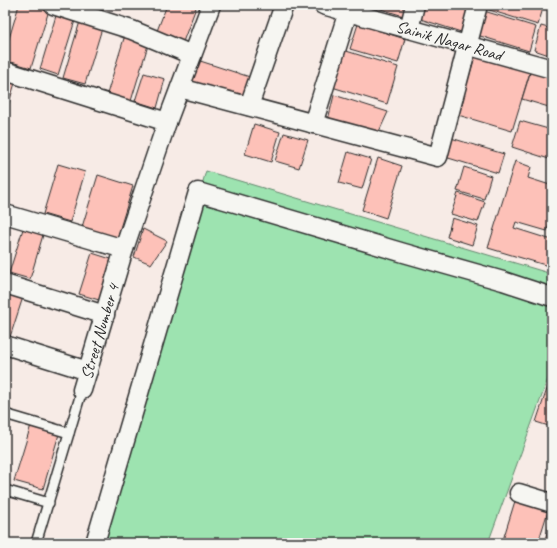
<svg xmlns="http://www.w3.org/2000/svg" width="557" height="548" font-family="Caveat,sans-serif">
<rect width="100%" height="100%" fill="#f7ebe6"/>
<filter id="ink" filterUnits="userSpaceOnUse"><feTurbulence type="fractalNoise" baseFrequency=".025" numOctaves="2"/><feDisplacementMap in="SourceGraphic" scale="8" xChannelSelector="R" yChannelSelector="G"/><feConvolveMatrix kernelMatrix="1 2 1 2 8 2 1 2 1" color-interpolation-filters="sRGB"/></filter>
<g filter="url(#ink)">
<polygon fill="#9de3b0" stroke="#64876e" points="206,171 552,274 552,368 488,543 98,543"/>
<g fill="#fdc1b8" stroke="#2b2b2b">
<polygon points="19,5 44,5 50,7 31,68 5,60 5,52"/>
<polygon points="76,5 104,5 100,16"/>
<polygon points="167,5 197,5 181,47 155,36"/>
<polygon points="368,5 413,5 410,18"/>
<polygon points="417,5 469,5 461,32 414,17"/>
<polygon points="487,5 544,5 538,25 486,9"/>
<polygon points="58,9 77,14 58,75 40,69"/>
<polygon points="484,11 536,27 529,51 477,35"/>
<polygon points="81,18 103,25 85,84 63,78"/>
<polygon points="358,24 405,39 398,63 350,49"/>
<polygon points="541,26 552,29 552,56 534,50"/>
<polygon points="125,35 149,42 131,101 107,94"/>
<polygon points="343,50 398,67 387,104 332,87"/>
<polygon points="475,56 530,72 512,131 458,115"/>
<polygon points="194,59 253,78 245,103 186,85"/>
<polygon points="531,70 552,77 552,108 522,99"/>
<polygon points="144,73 165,79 157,108 135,101"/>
<polygon points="5,80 15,83 5,116"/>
<polygon points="334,95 388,112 377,136 328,120"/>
<polygon points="520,121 552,130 552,160 512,147"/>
<polygon points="254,124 280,132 271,162 245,154"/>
<polygon points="284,133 308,140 299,168 275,161"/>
<polygon points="451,138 504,154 498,173 445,157"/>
<polygon points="348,152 371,159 362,189 339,183"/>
<polygon points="378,158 402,166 386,218 362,210"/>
<polygon points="515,161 531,167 528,178 550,185 549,190 552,191 552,214 547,231 516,222 514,228 552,240 552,267 488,248"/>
<polygon points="58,164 85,172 70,222 43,214"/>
<polygon points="464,167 491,176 484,199 457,191"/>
<polygon points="98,175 133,186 117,238 82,227"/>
<polygon points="458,193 485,202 478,222 451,214"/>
<polygon points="452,218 478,226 472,245 447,237"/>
<polygon points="23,229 43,235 30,279 9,273"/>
<polygon points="143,229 167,241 151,264 134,257"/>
<polygon points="92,253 111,259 99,300 79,294"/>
<polygon points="7,288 24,294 10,337 5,336 5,295"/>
<polygon points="552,374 552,427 536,422"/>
<polygon points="31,425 59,434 43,489 14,481"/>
<polygon points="515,501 548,511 538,543 502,543"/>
<polygon points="552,516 552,543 544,543"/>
</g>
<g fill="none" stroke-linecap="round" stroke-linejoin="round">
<defs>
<g id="lane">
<polyline points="5,414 69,433"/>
<polyline points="5,490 49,503"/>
<polyline points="36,543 82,390"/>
</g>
<g id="street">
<polyline points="53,5 132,30 192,55"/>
<path id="s1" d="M323,5L552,69"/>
<polyline points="409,29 415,5"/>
<polyline points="5,71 167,122"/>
<polyline points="180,88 438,157 478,5"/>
<polyline points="249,106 284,5"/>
<polyline points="313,124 350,5"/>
<polyline points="5,214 124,249"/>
<polyline points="5,284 105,315"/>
<polyline points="5,345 88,371"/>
<path id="s2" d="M82,390L124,249L167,122L211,5"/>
<polyline points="519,493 552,503"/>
<polyline points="95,543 198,192 404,253 503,281 552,297"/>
</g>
</defs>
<use href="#lane" stroke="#2b2b2b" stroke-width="12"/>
<use href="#street" stroke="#2b2b2b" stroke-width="21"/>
<use href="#lane" stroke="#f6f6f2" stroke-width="9"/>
<use href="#street" stroke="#f6f6f2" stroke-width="18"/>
</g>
</g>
<g text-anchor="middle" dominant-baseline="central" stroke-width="3" stroke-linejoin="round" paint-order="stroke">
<g font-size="17" fill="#2b2b2b" stroke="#f6f6f2">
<text stroke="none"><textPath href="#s1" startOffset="131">Sainik Nagar Road</textPath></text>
<text stroke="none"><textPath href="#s2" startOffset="61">Street Number 4</textPath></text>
</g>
</g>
<rect width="557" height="548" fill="none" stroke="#f6f6f2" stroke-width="20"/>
<rect x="10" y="10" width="537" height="528" fill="none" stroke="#2b2b2b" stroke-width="1.5" filter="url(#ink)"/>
</svg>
